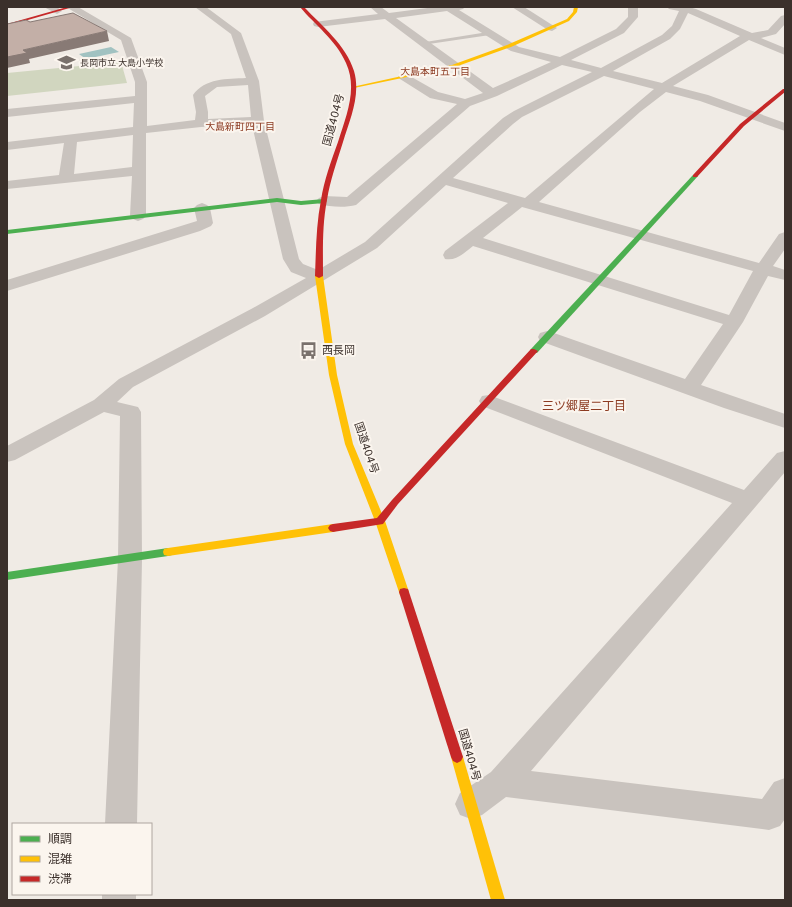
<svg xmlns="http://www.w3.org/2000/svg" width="792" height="907" font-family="Overpass,'Noto Sans JP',sans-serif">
<rect width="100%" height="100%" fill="#f0ebe5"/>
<polygon fill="#d1d6bf" points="121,62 127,83 7,96 7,73"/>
<polygon fill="#a1c2c1" points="111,47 119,52 86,59 79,54"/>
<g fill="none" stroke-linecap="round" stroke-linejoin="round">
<polygon fill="#c9c3be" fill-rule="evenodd" points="488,32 491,34 490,35 422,45 419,43"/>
<g fill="#c9c3be" fill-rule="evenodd">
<polygon points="44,7 57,7 62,11 57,14"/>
<path d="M66,7H78L131,38L147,82V126L195,120L196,112L193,95C205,78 227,79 246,78L231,34L195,7H206L241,33L259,81L264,121L299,259L303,264L318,270L365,242L503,118L514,111L592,72L562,65L497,96L470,106L356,205C345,208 330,207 319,204L316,201L319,198L324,196L347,197L457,104L430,98L400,79L398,77L400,75H408L438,92L465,99L483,93L385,19L318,27L314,26L313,24L314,22L378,14L370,7H381L389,13L435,7H465L463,9L459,10L519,47L560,57L616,29L628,17V7H638V17L624,33L571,60L601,68L662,35L672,26L679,11L669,9L667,7H689L696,9L752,33L768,30L781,16L785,15V24L776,34L761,38L785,48V55L749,40L673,86L708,95L785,123V131L700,101L666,92L640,112L539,202L759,263L779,234L785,232V249L773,266L785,270V280L768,276L743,322L701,385L785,414V428L724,408L540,341L538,337L540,333L547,331L554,333L685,379L723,324L473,246C464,253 457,261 445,259L443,255L445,251L508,203L446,185L377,248L265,316L133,387L117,402L138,407L141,412L142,559L137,824H105L118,559L120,416L104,412L15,460L7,462V446L94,400L119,379L253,308L306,278L291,272L283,259L252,125L201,127L146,133V216L143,219L138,221L133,219L130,216L132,176L7,189V181L59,175L64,143L7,150V142L133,127L134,103L7,117V109L135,96V82L121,40ZM447,11L511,51L551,62L493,88L396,18ZM688,13L740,36L662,83L613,71L670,39L680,29ZM604,76L654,89L525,198L453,178L513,124L522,117ZM248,85L251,117L208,119V112L205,96L217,87ZM133,135L132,167L74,174L77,142ZM522,207L753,271L729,315L483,238Z"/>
<polygon points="512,7 524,7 557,28 552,31 548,30"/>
<polygon points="202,203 207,205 210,208 213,223 211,226 200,231 7,291 7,280 197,221 194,208 197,205"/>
<polygon points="489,395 744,490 777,453 785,451 785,472 531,771 762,799 774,782 785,778 785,819 780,826 769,830 506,797 482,815 471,819 460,815 455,804 460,793 491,772 732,503 482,406 479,401 482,396"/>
<rect x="102" y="894" width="34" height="6"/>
</g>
<g fill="#4caf50" fill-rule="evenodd">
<polygon points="693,175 698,176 537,353 531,353 530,351 531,349"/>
<polygon points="277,198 301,201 324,199 327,201 324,203 301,205 277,202 7,234 7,230"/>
<polygon points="168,548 172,549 173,552 172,555 168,556 7,580 7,572"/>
</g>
<g fill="#ffc107" fill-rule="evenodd">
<polygon points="574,7 578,7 577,12 569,21 511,47 455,67 354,88 352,87 452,65 507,45 567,19 573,12"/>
<polygon points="319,274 323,276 337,375 353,444 385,521 409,592 408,595 404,596 400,595 399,592 375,521 345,444 329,375 315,276"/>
<polygon points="333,524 336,525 338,528 336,531 333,532 168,556 164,555 163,552 164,549 168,548"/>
<polygon points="457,751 461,753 463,757 505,900 491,900 451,757 453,753"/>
</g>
<g fill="#c62828" fill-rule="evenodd">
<polygon points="67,7 73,7 7,26 7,24"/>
<path d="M300,7H304C322,26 346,45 354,71C361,95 350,119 343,142C337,161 330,181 327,200C322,225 323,251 323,276L319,278L315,276C316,251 316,225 321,200C324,181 331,161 338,142C346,116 358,89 346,63C336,40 315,25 300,7Z"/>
<polygon points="783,89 785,89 785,92 744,126 697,177 693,177 693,175 740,124"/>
<polygon points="531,349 534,349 538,351 398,504 383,524 333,532 330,531 328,528 330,525 333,524 377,518 392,500"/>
<polygon points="404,588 408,589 409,592 463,757 461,761 457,763 453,761 451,757 399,592 400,589"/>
</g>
</g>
<polygon fill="#887a75" points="107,31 109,41 29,59 30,63 7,68 7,57 23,50"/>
<polygon fill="#c3afa7" stroke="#887a75" points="73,13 107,31 23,50 27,53 7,57 7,24 26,20 30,22"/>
<defs>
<symbol id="school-bare" viewBox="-9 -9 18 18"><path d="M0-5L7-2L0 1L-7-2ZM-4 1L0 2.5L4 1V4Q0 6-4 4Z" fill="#7a716c" stroke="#fbf5ee" stroke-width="2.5" paint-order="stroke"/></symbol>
<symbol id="bus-bare" viewBox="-9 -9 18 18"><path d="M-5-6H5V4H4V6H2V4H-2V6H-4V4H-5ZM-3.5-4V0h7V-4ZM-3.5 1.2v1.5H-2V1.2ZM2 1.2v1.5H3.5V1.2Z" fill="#7a716c" stroke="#fbf5ee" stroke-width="2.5" paint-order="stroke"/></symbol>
</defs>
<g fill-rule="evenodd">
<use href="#school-bare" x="54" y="50" width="25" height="25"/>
<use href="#bus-bare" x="296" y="338" width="25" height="25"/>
</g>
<g text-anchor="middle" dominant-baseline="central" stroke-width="4" stroke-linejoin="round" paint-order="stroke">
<g font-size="9" fill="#3b302b" stroke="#fbf5ee" text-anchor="start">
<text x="80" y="63">長岡市立 大島小学校</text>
</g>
<g font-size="10" fill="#8c3b22" stroke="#fbf5ee">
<text x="435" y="72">大島本町五丁目</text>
<text x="240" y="127">大島新町四丁目</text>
</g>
<g font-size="11" fill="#3b302b" stroke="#fbf5ee">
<text transform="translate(334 120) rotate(-75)">国道404号</text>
<text transform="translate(366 448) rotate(71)">国道404号</text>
<text transform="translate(469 755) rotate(74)">国道404号</text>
</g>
<g font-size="11" fill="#3b302b" stroke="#fbf5ee" text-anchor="start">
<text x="322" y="351">西長岡</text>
</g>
<g font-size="12" fill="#8c3b22" stroke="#fbf5ee">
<text x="584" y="407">三ツ郷屋二丁目</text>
</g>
</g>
<rect width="792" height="907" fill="none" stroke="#3b302b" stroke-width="16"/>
<rect x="12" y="823" width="140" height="72" fill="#fbf5ee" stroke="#aea6a0"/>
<rect x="20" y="836" width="20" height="6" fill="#4caf50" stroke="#aea6a0"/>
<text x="48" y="843" font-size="12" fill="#3b302b">順調</text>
<rect x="20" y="856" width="20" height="6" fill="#ffc107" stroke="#aea6a0"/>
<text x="48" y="863" font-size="12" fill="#3b302b">混雑</text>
<rect x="20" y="876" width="20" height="6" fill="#c62828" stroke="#aea6a0"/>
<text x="48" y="883" font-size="12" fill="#3b302b">渋滞</text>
</svg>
